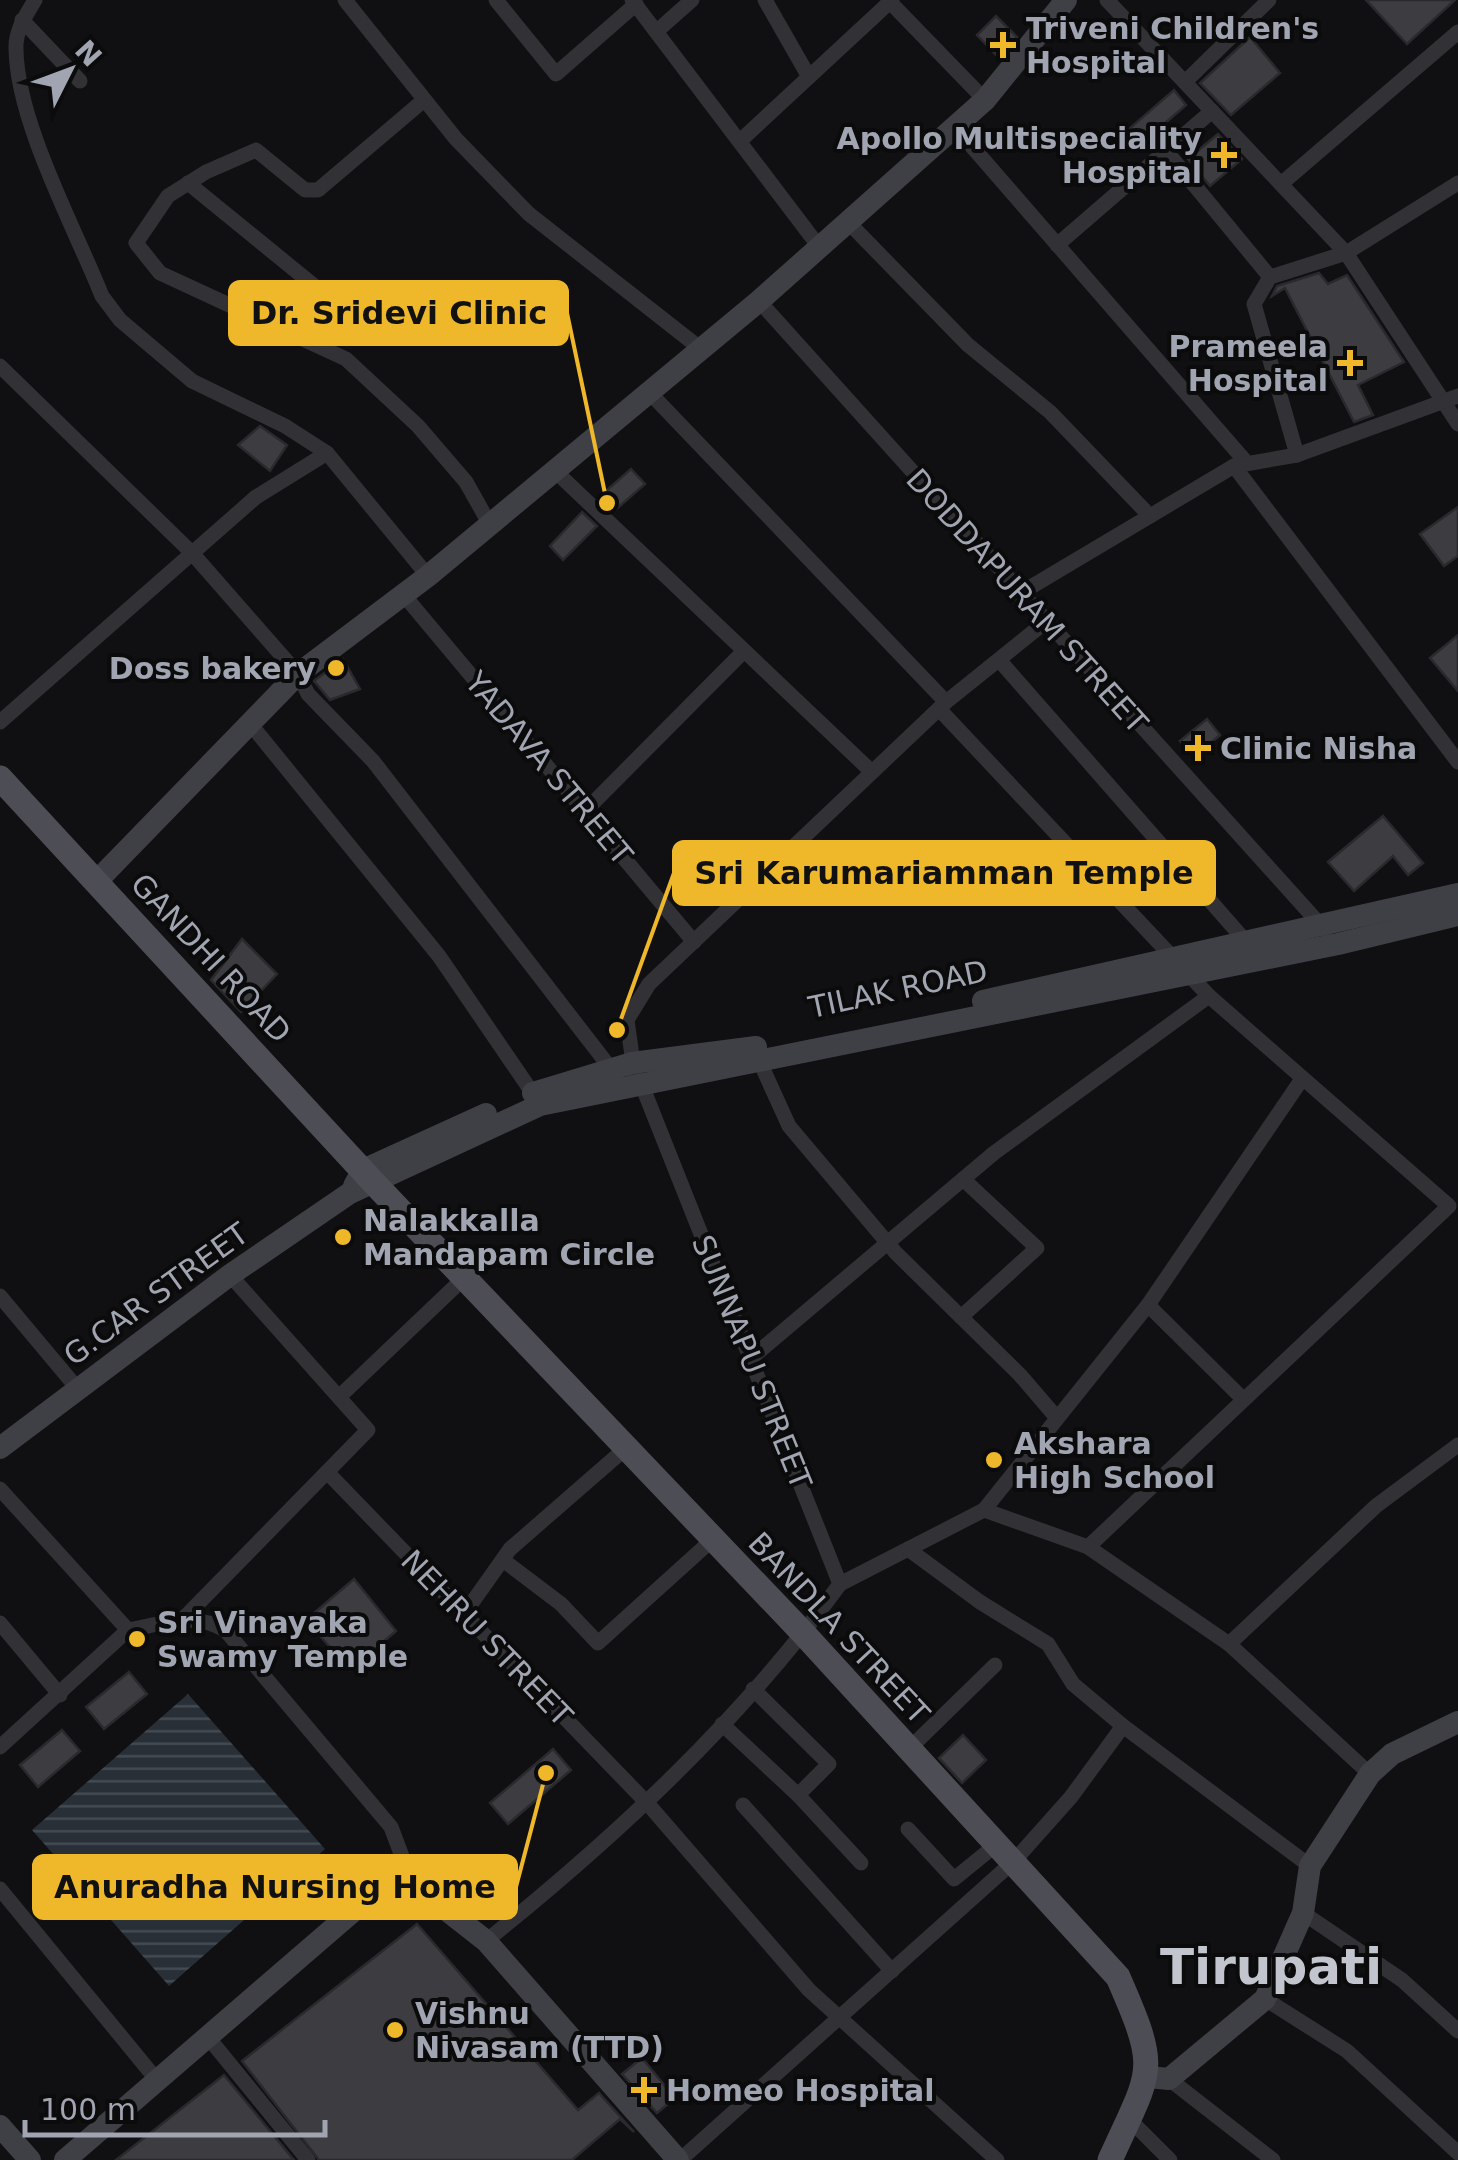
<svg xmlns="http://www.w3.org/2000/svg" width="1458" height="2160" font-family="'DejaVu Sans',sans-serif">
<defs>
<pattern id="water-rules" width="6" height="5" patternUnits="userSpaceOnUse" patternTransform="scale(2.5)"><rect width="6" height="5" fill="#282f36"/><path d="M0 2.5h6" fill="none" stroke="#444a51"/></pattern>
</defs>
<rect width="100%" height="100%" fill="#100f11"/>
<polygon fill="url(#water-rules)" points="188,1694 325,1849 169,1986 32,1830"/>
<g fill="#3c3c41" stroke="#2a292d" stroke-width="2.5">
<polygon points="1366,0 1455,0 1407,44"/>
<polygon points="996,16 1017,37 999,58 977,35"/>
<polygon points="1250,37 1280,73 1231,115 1200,83"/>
<polygon points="1174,90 1186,105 1142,143 1129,129"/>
<polygon points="1218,134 1242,159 1210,186 1188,159"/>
<polygon points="1319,273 1328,284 1347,275 1404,362 1358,385 1373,415 1354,422 1285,288 1272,296 1277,286"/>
<polygon points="260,426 287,445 270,471 238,445"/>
<polygon points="631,469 645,484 614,511 599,497"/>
<polygon points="1458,507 1458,556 1444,566 1420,534"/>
<polygon points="582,512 597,526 563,560 550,546"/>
<polygon points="1458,635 1458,691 1430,658"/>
<polygon points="343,659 360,689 330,700 314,681"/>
<polygon points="1207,719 1220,735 1194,757 1180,741"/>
<polygon points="1383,816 1423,863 1408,875 1393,856 1354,891 1328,862"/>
<polygon points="242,939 277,974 241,1012 211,980"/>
<polygon points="354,1579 396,1631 350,1670 306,1620"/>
<polygon points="129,1672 147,1694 104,1729 86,1707"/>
<polygon points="62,1730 80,1751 38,1787 20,1765"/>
<polygon points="963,1735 986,1760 962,1783 939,1758"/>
<polygon points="553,1749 571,1770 508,1824 490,1803"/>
<polygon points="417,1924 578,2110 599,2093 634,2132 620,2119 572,2160 319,2160 242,2061"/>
<polygon points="642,2058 675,2098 657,2113 622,2074"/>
<polygon points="224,2075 294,2160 116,2160"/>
</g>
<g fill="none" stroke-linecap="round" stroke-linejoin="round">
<g stroke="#313136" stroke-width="15">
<path d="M35,0C26,15 15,31 16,49C17,122 74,226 102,296L120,320L192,381L285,426L327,453L428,576"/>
<polyline points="345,0 456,139 529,214 701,349"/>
<polyline points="496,0 556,74 636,4"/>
<polyline points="632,0 820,248"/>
<polyline points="765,0 809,77"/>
<polyline points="888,0 985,100"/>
<polyline points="1107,0 1346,253 1458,424"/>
<polyline points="22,20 80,81"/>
<polyline points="657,31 692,0"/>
<polyline points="1185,82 1269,0"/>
<polyline points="424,100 318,190 305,190 256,150 206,172 168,196 136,243 160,273 346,359 418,426 466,482 489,523"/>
<polyline points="955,127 1246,462"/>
<polyline points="740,141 892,0"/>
<polyline points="1167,152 1270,277"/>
<polyline points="188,183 350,315"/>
<polyline points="1281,184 1458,32"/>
<polyline points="848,222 968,345 1050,412 1150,516"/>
<polyline points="1057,245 1212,111"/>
<polyline points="759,301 1325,930"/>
<polyline points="0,366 192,553 298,674 308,694 373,761 615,1074"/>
<polyline points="649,392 946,702"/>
<polyline points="1297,455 1254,304 1270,277 1346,253 1458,183"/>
<polyline points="1234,466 1458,762"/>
<polyline points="554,470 872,772"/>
<polyline points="403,594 694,942"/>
<polyline points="1019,594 1234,466 1297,455 1458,396"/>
<polyline points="1000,661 1248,944"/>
<polyline points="939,709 1209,996 1449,1206 1088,1547"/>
<polyline points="248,721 439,956 538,1101"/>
<polyline points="0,722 256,497 327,453"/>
<polyline points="585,811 744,651"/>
<polyline points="759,1060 789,1126 896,1253 1020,1375 1057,1418"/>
<polyline points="636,1084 627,1020 649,984 946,702 1048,620"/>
<polyline points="0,1296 77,1388"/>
<polyline points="1148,1305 1242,1398"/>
<polyline points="961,1317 1037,1248 963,1179"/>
<polyline points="750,1359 994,1153 1209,996"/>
<polyline points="339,1397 465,1277"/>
<polyline points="327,1472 648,1804 809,1990 997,2160"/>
<path d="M0,1489L128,1630C162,1624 196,1611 226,1631L391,1827L412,1883"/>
<polyline points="984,1510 1148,1305 1302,1079"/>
<polyline points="503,1560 561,1604 598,1643 712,1540"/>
<polyline points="840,1584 984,1510 1088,1547 1229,1644 1370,1774"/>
<polyline points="464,1614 510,1549 626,1448"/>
<polyline points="183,1619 368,1430 230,1275"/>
<polyline points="0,1623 60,1695"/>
<polyline points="1229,1644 1376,1506 1458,1445"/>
<polyline points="753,1689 829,1764 798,1795 861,1863"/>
<polyline points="722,1724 798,1795"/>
<polyline points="1123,1726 1310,1866"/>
<polyline points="0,1747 128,1630"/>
<polyline points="909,1749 995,1665"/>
<polyline points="743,1805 892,1971"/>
<polyline points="908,1829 954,1879 997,1844"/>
<polyline points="0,1889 156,2079"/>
<polyline points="1303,1913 1402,1980 1458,2031"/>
<path d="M486,1941C618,1835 740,1721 840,1584L641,1083"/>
<polyline points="1265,1999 1347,2051 1458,2153"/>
<polyline points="207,2036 308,2160"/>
<polyline points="1169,2079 1273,2160"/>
<polyline points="1129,2119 1170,2160"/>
<polyline points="680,2160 1014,1861 1071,1797 1123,1726 1073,1684 1048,1644 980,1602 908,1549"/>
</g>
<g stroke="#3f4046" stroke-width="22">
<polyline points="96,882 298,674 428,576 759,301 985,100 1066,0"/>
<polyline points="983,1001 1458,894"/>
<polyline points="533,1093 632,1063 756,1047"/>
<polyline points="354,1186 363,1170 486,1114"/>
<polyline points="0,1448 230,1275 350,1193 540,1105 1338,944 1458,915"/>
<polyline points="1148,2077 1169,2079 1265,1999 1303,1913 1310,1866 1370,1774 1392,1754 1458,1722"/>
<polyline points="0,2126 30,2160"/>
<polyline points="65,2160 387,1882 412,1883 486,1941 678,2160"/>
</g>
<path stroke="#4d4e55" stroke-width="25" d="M0,778L374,1183L804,1634L1118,1977C1160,2073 1152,2067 1110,2160"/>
</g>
<g fill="#efb72a" stroke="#0b0b0c" stroke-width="4">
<path d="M998 30h10v10h10v10h-10v10h-10v-10h-10v-10h10z"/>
<path d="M1219 140h10v10h10v10h-10v10h-10v-10h-10v-10h10z"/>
<path d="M1345 348h10v10h10v10h-10v10h-10v-10h-10v-10h10z"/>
<circle cx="336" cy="668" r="10"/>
<path d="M1193 733h10v10h10v10h-10v10h-10v-10h-10v-10h10z"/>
<circle cx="343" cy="1237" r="10"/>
<circle cx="994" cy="1460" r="10"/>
<circle cx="137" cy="1639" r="10"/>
<circle cx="395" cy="2030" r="10"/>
<path d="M639 2075h10v10h10v10h-10v10h-10v-10h-10v-10h10z"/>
</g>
<g text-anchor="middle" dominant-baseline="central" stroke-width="8" stroke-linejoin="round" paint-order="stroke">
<g font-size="30" font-weight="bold" fill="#a1a5b2" stroke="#0b0b0c" text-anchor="start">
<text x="1026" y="28">Triveni Children's<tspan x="1026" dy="34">Hospital</tspan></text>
<text x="1202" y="138" text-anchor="end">Apollo Multispeciality<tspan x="1202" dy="34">Hospital</tspan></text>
<text x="1328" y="346" text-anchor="end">Prameela<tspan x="1328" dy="34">Hospital</tspan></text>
<text x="316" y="668" text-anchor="end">Doss bakery</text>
<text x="1220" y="748">Clinic Nisha</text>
<text x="363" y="1220">Nalakkalla<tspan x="363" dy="34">Mandapam Circle</tspan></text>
<text x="1014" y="1443">Akshara<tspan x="1014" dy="34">High School</tspan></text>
<text x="157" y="1622">Sri Vinayaka<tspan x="157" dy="34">Swamy Temple</tspan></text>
<text x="415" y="2013">Vishnu<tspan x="415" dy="34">Nivasam (TTD)</tspan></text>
<text x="666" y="2090">Homeo Hospital</text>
</g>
<g font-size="30" fill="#a1a5b2" stroke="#0b0b0c">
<text transform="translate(1027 601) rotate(48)">DODDAPURAM STREET</text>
<text transform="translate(549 768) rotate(50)">YADAVA STREET</text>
<text transform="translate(211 958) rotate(47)">GANDHI ROAD</text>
<text transform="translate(898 989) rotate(-12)">TILAK ROAD</text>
<text transform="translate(156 1294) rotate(-36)">G.CAR STREET</text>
<text transform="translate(752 1362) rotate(68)">SUNNAPU STREET</text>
<text transform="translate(839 1628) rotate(47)">BANDLA STREET</text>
<text transform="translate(487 1638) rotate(46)">NEHRU STREET</text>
</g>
<g font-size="50" font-weight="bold" fill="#c2c4ce" stroke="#0b0b0c">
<text x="1271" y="1967">Tirupati</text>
</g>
</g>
<path fill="none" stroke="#efb72a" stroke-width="4" d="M607 503L567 313M617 1030L674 873M546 1773L516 1887"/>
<g fill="#efb72a" stroke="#0b0b0c" stroke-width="4">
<circle cx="607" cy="503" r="10"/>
<circle cx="617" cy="1030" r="10"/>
<circle cx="546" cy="1773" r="10"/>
</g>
<g fill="#efb72a" stroke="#efb72a" stroke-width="4">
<rect x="230" y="282" width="337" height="62" rx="10"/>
<rect x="674" y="842" width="540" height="62" rx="10"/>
<rect x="34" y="1856" width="482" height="62" rx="10"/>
</g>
<g font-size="32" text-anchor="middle" font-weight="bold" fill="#111">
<text x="399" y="324">Dr. Sridevi Clinic</text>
<text x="944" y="884">Sri Karumariamman Temple</text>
<text x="275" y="1898">Anuradha Nursing Home</text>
</g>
<g transform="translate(70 70) rotate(48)" stroke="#0b0b0c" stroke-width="8" paint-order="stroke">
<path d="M0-8L18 38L0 25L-18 38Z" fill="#a1a5b2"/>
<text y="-15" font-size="28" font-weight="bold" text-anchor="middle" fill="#a1a5b2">N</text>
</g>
<path d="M25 2120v15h300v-15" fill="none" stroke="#a1a5b2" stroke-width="5"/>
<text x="40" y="2120" font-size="30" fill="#a1a5b2" stroke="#0b0b0c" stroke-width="8" paint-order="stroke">100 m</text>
</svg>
